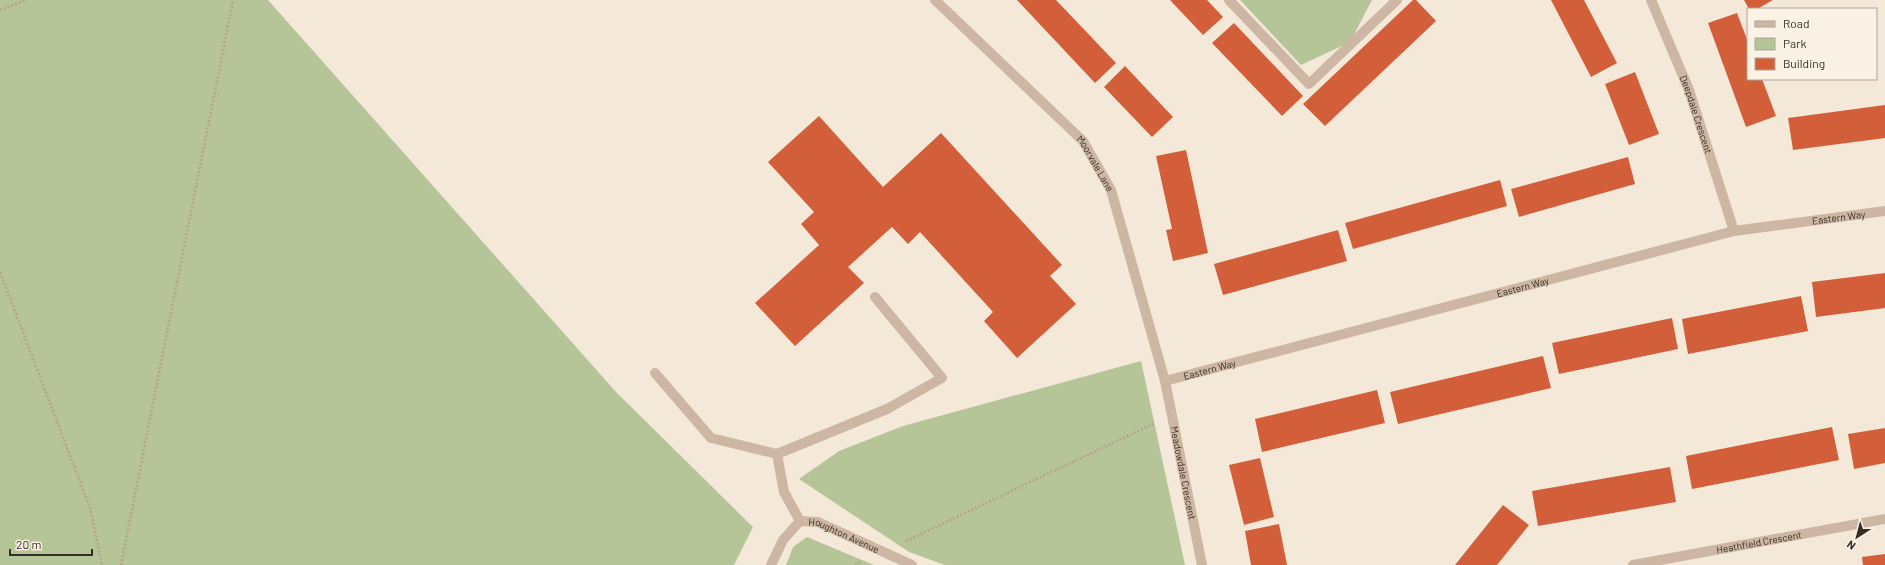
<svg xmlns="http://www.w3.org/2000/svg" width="1885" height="565" font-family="Barlow,sans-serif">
<rect width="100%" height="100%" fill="#f4e8d9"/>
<g fill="#b5c598">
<polygon points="0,0 268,0 616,392 753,527 734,565 0,565"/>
<polygon points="1240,0 1372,0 1350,42 1301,65"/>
<polygon points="1141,361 1185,565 945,565 909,552 799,479 839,451 903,426"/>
<polygon points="807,537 874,565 786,565 793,547"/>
</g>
<g fill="#d25f39">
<polygon points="1017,0 1056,0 1116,63 1095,83"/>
<polygon points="1170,0 1207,0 1223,17 1203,35"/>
<polygon points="1413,0 1416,0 1436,21 1325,126 1303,104"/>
<polygon points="1551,0 1584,0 1617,63 1591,77"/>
<polygon points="1744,0 1773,0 1757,9 1749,9"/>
<polygon points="1737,13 1748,42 1748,79 1762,79 1776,116 1746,127 1708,23"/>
<polygon points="1234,23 1303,96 1282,116 1212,43"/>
<polygon points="1125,66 1173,117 1152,137 1104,87"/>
<polygon points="1635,72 1659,134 1629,145 1605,84"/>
<polygon points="1885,105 1885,138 1793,150 1788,118"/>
<polygon points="819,116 883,187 941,133 1062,265 1050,276 1076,304 1017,358 984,321 993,312 920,232 908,244 892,227 848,267 864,283 795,346 755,303 819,245 801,224 814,212 768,162"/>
<polygon points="1186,150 1208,253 1173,261 1166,230 1172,229 1156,156"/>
<polygon points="1628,157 1635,184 1519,217 1511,189"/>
<polygon points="1500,180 1507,206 1353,249 1345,223"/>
<polygon points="1338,230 1347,261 1223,295 1214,264"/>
<polygon points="1885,273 1885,308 1816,317 1812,282"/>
<polygon points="1801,296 1808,331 1688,354 1682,319"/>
<polygon points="1672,318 1678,349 1559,374 1552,343"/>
<polygon points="1543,356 1551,388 1398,424 1390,392"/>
<polygon points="1377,390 1385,423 1262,452 1255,419"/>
<polygon points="1832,427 1839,460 1692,489 1686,456"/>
<polygon points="1885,428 1885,463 1854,469 1848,434"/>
<polygon points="1260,458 1274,517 1244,525 1229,465"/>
<polygon points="1670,467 1676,502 1538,526 1532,491"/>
<polygon points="1503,505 1529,525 1497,565 1455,565"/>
<polygon points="1279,524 1287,565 1251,565 1245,531"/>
<polygon points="1885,554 1885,565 1863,565 1862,557"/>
</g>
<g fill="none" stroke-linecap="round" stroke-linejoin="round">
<g stroke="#b9a18e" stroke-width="2.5" stroke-dasharray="2 2" stroke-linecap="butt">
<polyline points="0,10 26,0"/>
<polyline points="0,272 90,508 102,565"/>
<polyline points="906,541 1155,423"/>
<polyline points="121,565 233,0"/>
<polyline points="855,565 860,562"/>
</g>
<g stroke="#cdb7a4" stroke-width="10">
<polyline points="655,373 711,438 777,454 784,492 800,521"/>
<polyline points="777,454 887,409 942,378 875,297"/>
</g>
<g stroke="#cdb7a4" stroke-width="10">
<path id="s1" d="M935,0L1083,141L1111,190L1165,381L1202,565"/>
<polyline points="1229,0 1309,84 1397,0"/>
<path id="s2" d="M1651,0L1689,90L1734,231"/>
<path id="s3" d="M1165,381L1734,231L1885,211"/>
<path id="s4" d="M771,565L783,540L800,521L818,522L912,565"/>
<path id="s5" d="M1633,565L1885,519"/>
</g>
</g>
<g text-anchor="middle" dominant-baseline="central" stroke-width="4" stroke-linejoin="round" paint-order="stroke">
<g font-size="10" fill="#382c26" stroke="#fbf2e6">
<text stroke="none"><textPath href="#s2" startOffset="123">Deepdale Crescent</textPath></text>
<text stroke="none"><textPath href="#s1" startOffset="230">Moorvale Lane</textPath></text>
<text stroke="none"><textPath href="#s3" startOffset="694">Eastern Way</textPath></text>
<text stroke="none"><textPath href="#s3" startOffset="370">Eastern Way</textPath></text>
<text stroke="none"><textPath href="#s3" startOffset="46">Eastern Way</textPath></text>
<text stroke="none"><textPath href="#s1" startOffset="553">Meadowdale Crescent</textPath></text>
<text stroke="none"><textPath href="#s4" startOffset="100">Houghton Avenue</textPath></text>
<text stroke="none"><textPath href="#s5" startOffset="128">Heathfield Crescent</textPath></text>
</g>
</g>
<rect x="1747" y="8" width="130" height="72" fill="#fbf2e6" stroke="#ada399"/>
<rect x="1755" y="21" width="20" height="6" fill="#cdb7a4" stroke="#ada399"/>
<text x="1783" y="28" font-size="12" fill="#382c26">Road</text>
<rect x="1755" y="38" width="20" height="12" fill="#b5c598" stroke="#ada399"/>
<text x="1783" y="48" font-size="12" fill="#382c26">Park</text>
<rect x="1755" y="58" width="20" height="12" fill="#d25f39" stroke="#ada399"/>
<text x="1783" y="68" font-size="12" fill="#382c26">Building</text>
<g transform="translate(1857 537) rotate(216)" stroke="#fbf2e6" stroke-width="3" paint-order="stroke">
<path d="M0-3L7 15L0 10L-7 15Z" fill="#382c26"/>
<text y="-6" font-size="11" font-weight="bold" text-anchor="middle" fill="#382c26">N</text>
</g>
<path d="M10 549v6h82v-6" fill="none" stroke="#382c26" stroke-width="2"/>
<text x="16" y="549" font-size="12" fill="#382c26" stroke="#fbf2e6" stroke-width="3" paint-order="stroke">20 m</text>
</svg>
